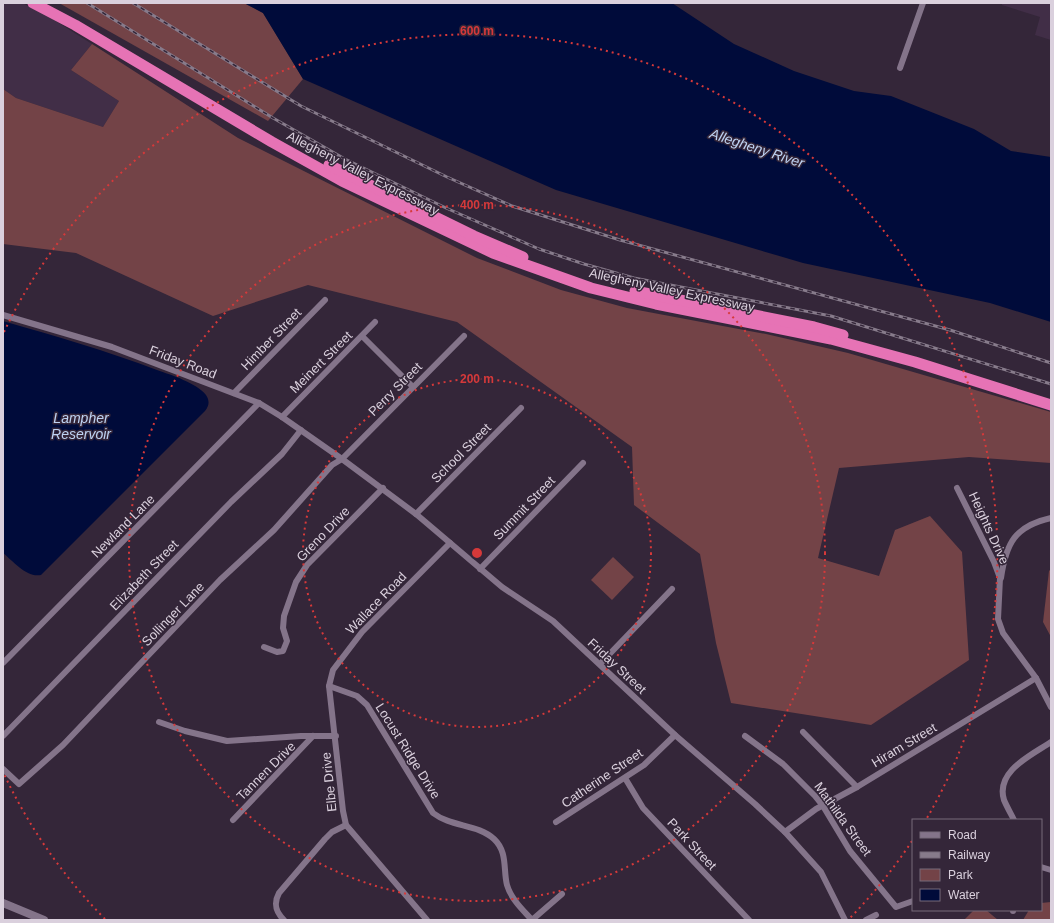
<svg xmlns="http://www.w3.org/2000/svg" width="1054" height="923" font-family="Helvetica,sans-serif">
<rect width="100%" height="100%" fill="#342639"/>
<g fill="#412e47">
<polygon points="3,3 22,3 43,13 92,44 71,70 119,101 103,127 16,98 3,89"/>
<polygon points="1002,3 1051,3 1051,40 1035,35 1040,17 1002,5"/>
</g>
<g fill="#734347">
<polygon points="59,3 244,3 263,13 303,79 268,121"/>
<polygon points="92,44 238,138 477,258 561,290 627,308 766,334 848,353 1051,412 1051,463 969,457 839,468 818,558 879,576 895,530 930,516 962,552 969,660 871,725 731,703 716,643 700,554 634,505 632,447 457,322 308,285 213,316 76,253 3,244 3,89 16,98 103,127 119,101 71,70"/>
<polygon points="613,557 634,577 612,600 591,580"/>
<polygon points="1051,569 1051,637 1043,622 1049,571"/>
<polygon points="1051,902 1051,920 1023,920 1029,910 1041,910 1041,903"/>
<polygon points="974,910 986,910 998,920 964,920"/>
</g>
<g fill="#000b3a">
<polygon points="244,3 672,3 734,44 794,71 854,91 891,96 974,129 1011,151 1051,157 1051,322 990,303 803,263 556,190 303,79 263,13"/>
<path d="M3,321C55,336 107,351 157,370C171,375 197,383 206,395C210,401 209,406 205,411L41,575C27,578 14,562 3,553Z"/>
</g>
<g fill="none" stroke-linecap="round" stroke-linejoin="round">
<g stroke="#84748a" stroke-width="6">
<polyline points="900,68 923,3"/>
<polyline points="3,315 112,347 259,403 282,417 342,459 416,514 502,587 553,621 675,735 755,804 785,832 821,872 845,920"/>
<polyline points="362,336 413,387"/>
<polyline points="234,393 325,300"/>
<polyline points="282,417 375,322"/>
<polyline points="957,488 994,562 1000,578 998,619 1003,633 1036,678 1051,707"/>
<polyline points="416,514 521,408"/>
<polyline points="480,569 583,463"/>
<path d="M1001,578C1006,543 1015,526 1051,518"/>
<polyline points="264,647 277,652 283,651 287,641 283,628 284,616 296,582 307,565 383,488"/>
<polyline points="3,663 259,403"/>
<polyline points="600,664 672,589"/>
<path d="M329,686L357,696L367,705L433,813C451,827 478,824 494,839C508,852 503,870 507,885C511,899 523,910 532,920L562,894"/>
<polyline points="159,722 185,731 227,741 301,736 336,736"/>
<polyline points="803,732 857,787"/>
<polyline points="3,736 231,502 282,454 301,430"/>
<polyline points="745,736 783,764 815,796 823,806 850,851 896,907 913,901"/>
<polyline points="3,769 19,784 63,745 220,580 274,530 332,465 342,459 464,336"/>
<polyline points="625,778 643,808 749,920"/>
<polyline points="233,820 313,736"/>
<path d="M1014,820C1011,814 1007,807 1004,800C995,771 1032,755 1051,742"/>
<polyline points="556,822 644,765 675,735"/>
<polyline points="785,832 816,809 857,787 1036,678"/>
<polyline points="1041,867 1051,870"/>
<polyline points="1013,910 1013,911"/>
<path d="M284,920C276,912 273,904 279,893L325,839L332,832L346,825"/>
<polyline points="427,920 346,825 343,811 329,686 333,670 362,632 450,543"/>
<polyline points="866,920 876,915"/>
</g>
<polyline stroke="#84748a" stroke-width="8" points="3,903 44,920"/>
<g stroke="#e673b5" stroke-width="11">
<polyline points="33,3 75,25 272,142 342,181 493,253 591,288 656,304 831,339 915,362 1051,405"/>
<polyline points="329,165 474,236 523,257"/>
<polyline points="635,291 814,327 843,335"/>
</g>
<defs>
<g id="rail">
<polyline points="87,3 273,118 345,159 446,208 539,249 584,264 634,278 831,316 1051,384"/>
<polyline points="133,3 301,106 447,177 512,206 620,240 950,330 1051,363"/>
</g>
</defs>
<use href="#rail" stroke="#877b8b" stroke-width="3"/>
<use href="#rail" stroke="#342639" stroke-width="1.5" stroke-dasharray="4.5" stroke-linecap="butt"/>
</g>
<g fill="none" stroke="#d6393a" stroke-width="2" stroke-dasharray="2 4">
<circle cx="477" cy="553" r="174"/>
<circle cx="477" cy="553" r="348"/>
<path d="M912 841A522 522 0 0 1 849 919M105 919A522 522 0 0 1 4 774M4 332A522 522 0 1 1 927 818"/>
</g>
<g text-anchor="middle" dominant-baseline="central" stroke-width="3" stroke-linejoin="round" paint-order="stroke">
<g font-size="13" fill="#dad0dd" stroke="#342639">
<text transform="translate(363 173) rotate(27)">Allegheny Valley Expressway</text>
<text transform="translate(672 290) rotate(12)">Allegheny Valley Expressway</text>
<text transform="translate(271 339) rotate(-46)">Himber Street</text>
<text transform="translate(183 362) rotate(21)">Friday Road</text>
<text transform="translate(321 362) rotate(-45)">Meinert Street</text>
<text transform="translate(395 389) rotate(-45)">Perry Street</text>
<text transform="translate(461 453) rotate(-45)">School Street</text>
<text transform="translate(524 508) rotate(-46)">Summit Street</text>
<text transform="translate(123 526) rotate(-45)">Newland Lane</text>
<text transform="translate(989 528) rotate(65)">Heights Drive</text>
<text transform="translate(323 534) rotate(-46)">Greno Drive</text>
<text transform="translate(144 575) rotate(-46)">Elizabeth Street</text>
<text transform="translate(376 603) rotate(-46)">Wallace Road</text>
<text transform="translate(173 614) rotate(-46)">Sollinger Lane</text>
<text transform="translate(617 666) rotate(43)">Friday Street</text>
<text transform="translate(904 745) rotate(-31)">Hiram Street</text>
<text transform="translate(408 751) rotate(58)">Locust Ridge Drive</text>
<text transform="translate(266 771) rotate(-45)">Tannen Drive</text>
<text transform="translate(602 778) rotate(-34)">Catherine Street</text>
<text transform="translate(329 782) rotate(-96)">Elbe Drive</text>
<text transform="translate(843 819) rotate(54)">Mathilda Street</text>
<text transform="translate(692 844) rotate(47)">Park Street</text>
</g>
<g font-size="14" font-style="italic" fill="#bed2f2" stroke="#342639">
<text transform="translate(757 148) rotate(18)">Allegheny River</text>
<text x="81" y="418">Lampher<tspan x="81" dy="16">Reservoir</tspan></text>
</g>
</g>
<circle cx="477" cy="553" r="6" fill="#d6393a" stroke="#342639" stroke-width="2"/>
<g font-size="12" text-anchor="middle" font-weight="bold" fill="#d6393a" stroke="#342639" stroke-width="3" stroke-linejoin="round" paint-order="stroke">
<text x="477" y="35">600 m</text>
<text x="477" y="209">400 m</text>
<text x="477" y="383">200 m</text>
</g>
<rect width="1054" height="923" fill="none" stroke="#dad0dd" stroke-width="8"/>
<rect x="912" y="819" width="130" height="92" fill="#342639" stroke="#766a7b"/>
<rect x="920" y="832" width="20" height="6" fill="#84748a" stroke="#766a7b"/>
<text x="948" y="839" font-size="12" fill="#dad0dd">Road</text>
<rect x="920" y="852" width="20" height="6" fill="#877b8b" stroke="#766a7b"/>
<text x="948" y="859" font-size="12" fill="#dad0dd">Railway</text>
<rect x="920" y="869" width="20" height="12" fill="#734347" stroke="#766a7b"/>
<text x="948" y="879" font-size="12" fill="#dad0dd">Park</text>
<rect x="920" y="889" width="20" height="12" fill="#000b3a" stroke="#766a7b"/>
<text x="948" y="899" font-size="12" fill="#dad0dd">Water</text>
</svg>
